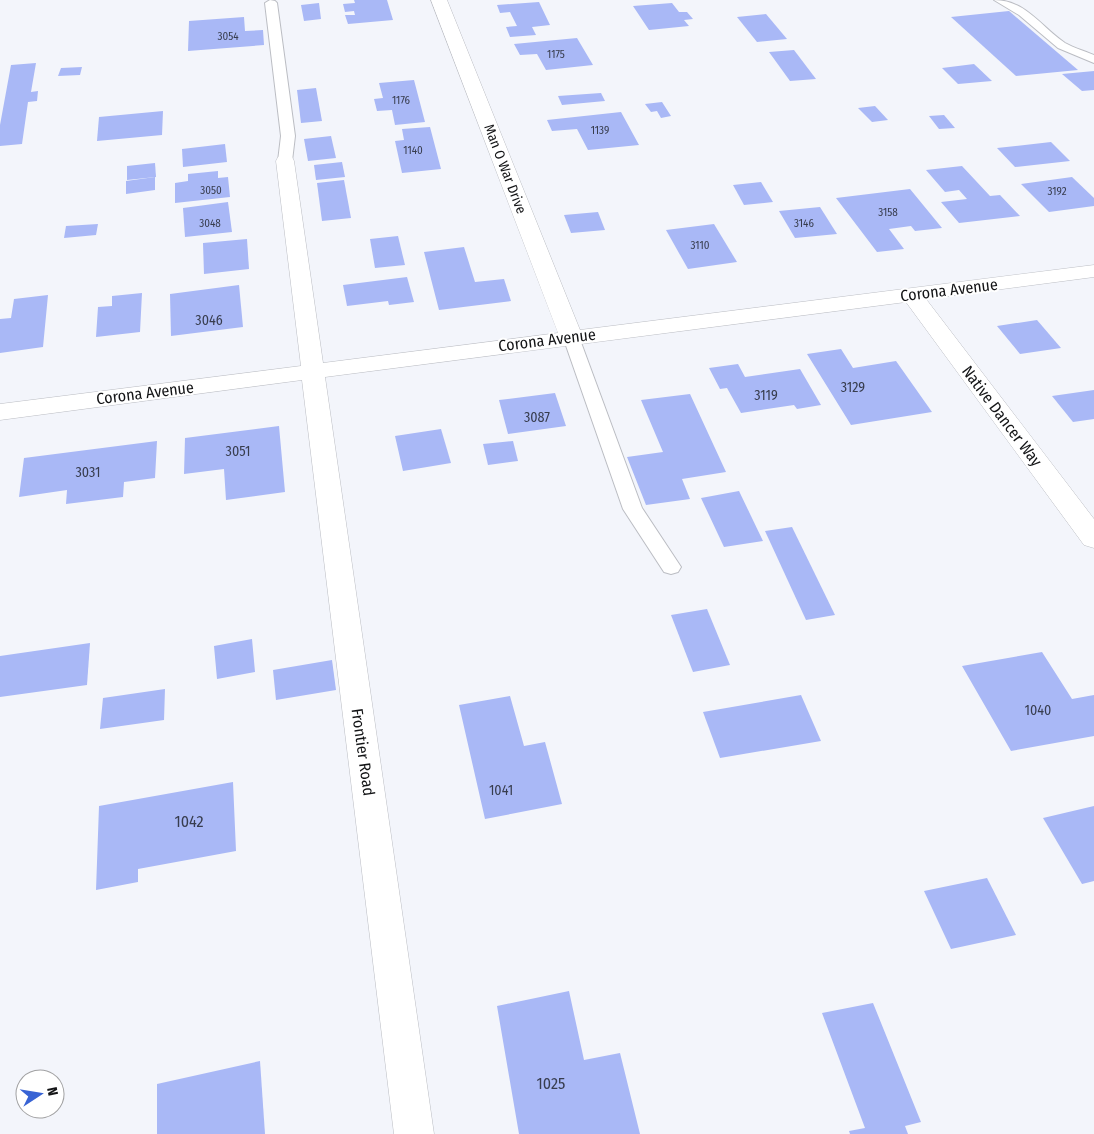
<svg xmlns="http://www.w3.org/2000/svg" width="1094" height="1134" font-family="'Fira Sans Condensed',sans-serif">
<rect width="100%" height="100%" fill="#f3f5fb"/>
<g fill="#a9b8f6">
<polygon points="354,0 387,0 393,20 348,24 345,15 355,15 354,11 345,12 343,4 355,3"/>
<polygon points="539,2 550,25 532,27 536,35 510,37 506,27 517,26 510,12 500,13 497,5"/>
<polygon points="319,3 321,19 304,21 301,5"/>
<polygon points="672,3 679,12 687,12 693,19 684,20 689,26 649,30 633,6"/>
<polygon points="1009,11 1078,70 1016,76 951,17"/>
<polygon points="766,14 787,39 757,42 737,17"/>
<polygon points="244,17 245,31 263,30 264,45 188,51 189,21"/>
<polygon points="577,38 593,65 546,70 537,54 520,55 514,44"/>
<polygon points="794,50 816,79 790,81 769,52"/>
<polygon points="36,63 31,92 38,91 37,101 28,102 22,144 0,146 0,125 11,65"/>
<polygon points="974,64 992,81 958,84 942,68"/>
<polygon points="82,67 80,75 58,76 61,68"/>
<polygon points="1094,71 1094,90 1082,91 1062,74"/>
<polygon points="414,80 425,122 395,125 392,110 377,111 374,99 383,98 379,83"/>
<polygon points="316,88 322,121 301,123 297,90"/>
<polygon points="601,93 605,101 562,105 558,96"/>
<polygon points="662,102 671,116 661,118 657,111 651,112 645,104"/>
<polygon points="875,106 888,120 872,122 858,108"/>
<polygon points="163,111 162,135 97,141 99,117"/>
<polygon points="621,112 639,145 588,150 577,129 552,131 547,120"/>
<polygon points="944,115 955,128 939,129 929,116"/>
<polygon points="430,127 441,169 402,173 395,141 404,140 402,129"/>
<polygon points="331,136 336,158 308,161 304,139"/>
<polygon points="1051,142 1070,161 1015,167 997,148"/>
<polygon points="225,144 227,162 183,167 182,149"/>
<polygon points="342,162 345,177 316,180 314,165"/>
<polygon points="155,163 156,177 127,180 127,166"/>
<polygon points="962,166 990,196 1000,195 1020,216 959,223 941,202 967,199 959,190 945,192 926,170"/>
<polygon points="218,171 218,178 228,177 230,197 175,203 175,183 188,181 188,174"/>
<polygon points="155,177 155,190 126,194 126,181"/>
<polygon points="1072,177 1094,198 1094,206 1049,212 1021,184"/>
<polygon points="344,180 351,218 322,221 317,183"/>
<polygon points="761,182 773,202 744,205 733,185"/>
<polygon points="910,189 942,228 915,231 911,226 889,229 904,249 877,252 836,198"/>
<polygon points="228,202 232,232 185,237 183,208"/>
<polygon points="820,207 837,234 795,238 779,211"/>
<polygon points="598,212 605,230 571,233 564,215"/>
<polygon points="98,224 96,235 64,238 66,226"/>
<polygon points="714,224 737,262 688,269 666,230"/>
<polygon points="398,236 405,265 375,268 370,239"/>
<polygon points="247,239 249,269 204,274 203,243"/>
<polygon points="464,247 475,282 504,279 511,301 439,310 424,252"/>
<polygon points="407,277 414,302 389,305 388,301 347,306 343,285"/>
<polygon points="239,285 243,327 171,336 170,294"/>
<polygon points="142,293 140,332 96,337 98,307 112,306 112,296"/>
<polygon points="48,295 43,347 0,353 0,319 11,318 14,299"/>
<polygon points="1037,320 1061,348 1020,354 997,326"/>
<polygon points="841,349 853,368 896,361 932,412 851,425 807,354"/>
<polygon points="738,364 745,377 800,369 821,405 797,409 794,405 741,413 727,388 720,389 709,368"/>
<polygon points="1094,390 1094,419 1073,422 1052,396"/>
<polygon points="555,393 566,426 508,434 499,400"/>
<polygon points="690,394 726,472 682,479 690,499 646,505 627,457 663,452 641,400"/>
<polygon points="279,426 285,492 226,500 224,469 184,474 185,438"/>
<polygon points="441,429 451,463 403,471 395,436"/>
<polygon points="157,441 155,478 124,482 123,497 66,504 67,490 19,497 24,458"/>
<polygon points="513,441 518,461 488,465 483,444"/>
<polygon points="739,491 763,541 724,547 701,498"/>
<polygon points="792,527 835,615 806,620 765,531"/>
<polygon points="707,609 730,665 693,672 671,615"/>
<polygon points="252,639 255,672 217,679 214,646"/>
<polygon points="90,643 87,685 0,697 0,656"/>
<polygon points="1042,652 1072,699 1094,695 1094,736 1011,751 962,666"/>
<polygon points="332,660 336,690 276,700 273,670"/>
<polygon points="165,689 164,720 100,729 103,698"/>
<polygon points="801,695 821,741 720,758 703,712"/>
<polygon points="510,696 524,746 545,742 562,804 485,819 459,705"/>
<polygon points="233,782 236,851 138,869 138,882 96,890 99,806"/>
<polygon points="1094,806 1094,881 1082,884 1043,818"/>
<polygon points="987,878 1016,935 951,949 924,891"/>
<polygon points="569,991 584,1060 620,1053 640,1134 519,1134 497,1006"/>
<polygon points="873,1003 921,1122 905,1126 908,1134 850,1134 849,1131 865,1128 822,1013"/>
<polygon points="260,1061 265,1134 157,1134 157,1084"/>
</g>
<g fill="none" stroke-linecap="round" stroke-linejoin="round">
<defs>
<g id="lane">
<polygon points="270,0 275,1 277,3 295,136 292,161 285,165 278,161 281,136 265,3"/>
<path d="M994,0C1026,0 1041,27 1065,43C1074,48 1085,51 1094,55V63L1058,48L1019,15Z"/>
<polygon points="571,332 577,334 579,337 642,508 681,567 678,572 671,574 664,572 623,509 563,337 565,334"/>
</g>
<polygon id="street" points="431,0 447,0 580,330 1094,265 1094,277 926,299 1094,519 1094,548 1084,545 906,302 325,377 434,1134 394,1134 302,380 0,420 0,404 301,366 276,161 278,157 285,155 292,157 294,161 323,363 558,333"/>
</defs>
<use href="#lane" stroke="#bbbdc3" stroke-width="2"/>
<use href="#street" stroke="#bbbdc3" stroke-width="1"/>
<use href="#lane" fill="#fff" fill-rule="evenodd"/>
<use href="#street" fill="#fff" fill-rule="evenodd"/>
</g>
<g text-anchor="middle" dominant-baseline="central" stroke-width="4" stroke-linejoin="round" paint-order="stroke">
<g font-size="11" fill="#383d4e">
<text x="228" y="36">3054</text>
<text x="556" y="54">1175</text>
<text x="401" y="100">1176</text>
<text x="600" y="130">1139</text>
<text x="413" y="150">1140</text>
<text x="211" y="190">3050</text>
<text x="1057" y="191">3192</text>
<text x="888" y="212">3158</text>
<text x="210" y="223">3048</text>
<text x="804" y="223">3146</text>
<text x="700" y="245">3110</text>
</g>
<g font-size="14" fill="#131416" stroke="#fff">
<text transform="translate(505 169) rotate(69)">Man O War Drive</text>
</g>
<g font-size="14" fill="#383d4e">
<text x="209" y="320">3046</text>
<text x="853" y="387">3129</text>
<text x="766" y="395">3119</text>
<text x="537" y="417">3087</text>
<text x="238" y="451">3051</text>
<text x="88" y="472">3031</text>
<text x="1038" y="710">1040</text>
<text x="501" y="790">1041</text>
</g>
<g font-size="16" fill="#131416" stroke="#fff">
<text transform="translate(949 290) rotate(-7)">Corona Avenue</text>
<text transform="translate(547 340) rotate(-7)">Corona Avenue</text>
<text transform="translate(145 393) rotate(-7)">Corona Avenue</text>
<text transform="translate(1002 416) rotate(53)">Native Dancer Way</text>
<text transform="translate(363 752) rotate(82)">Frontier Road</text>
</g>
<g font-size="16" fill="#383d4e">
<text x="189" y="821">1042</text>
<text x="551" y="1083">1025</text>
</g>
</g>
<g transform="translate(40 1094) rotate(78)"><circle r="24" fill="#ffffff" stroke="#a1a1a2"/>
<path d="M0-4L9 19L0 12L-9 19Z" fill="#3863d4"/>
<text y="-8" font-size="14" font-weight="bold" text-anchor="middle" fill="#131416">N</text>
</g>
</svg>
